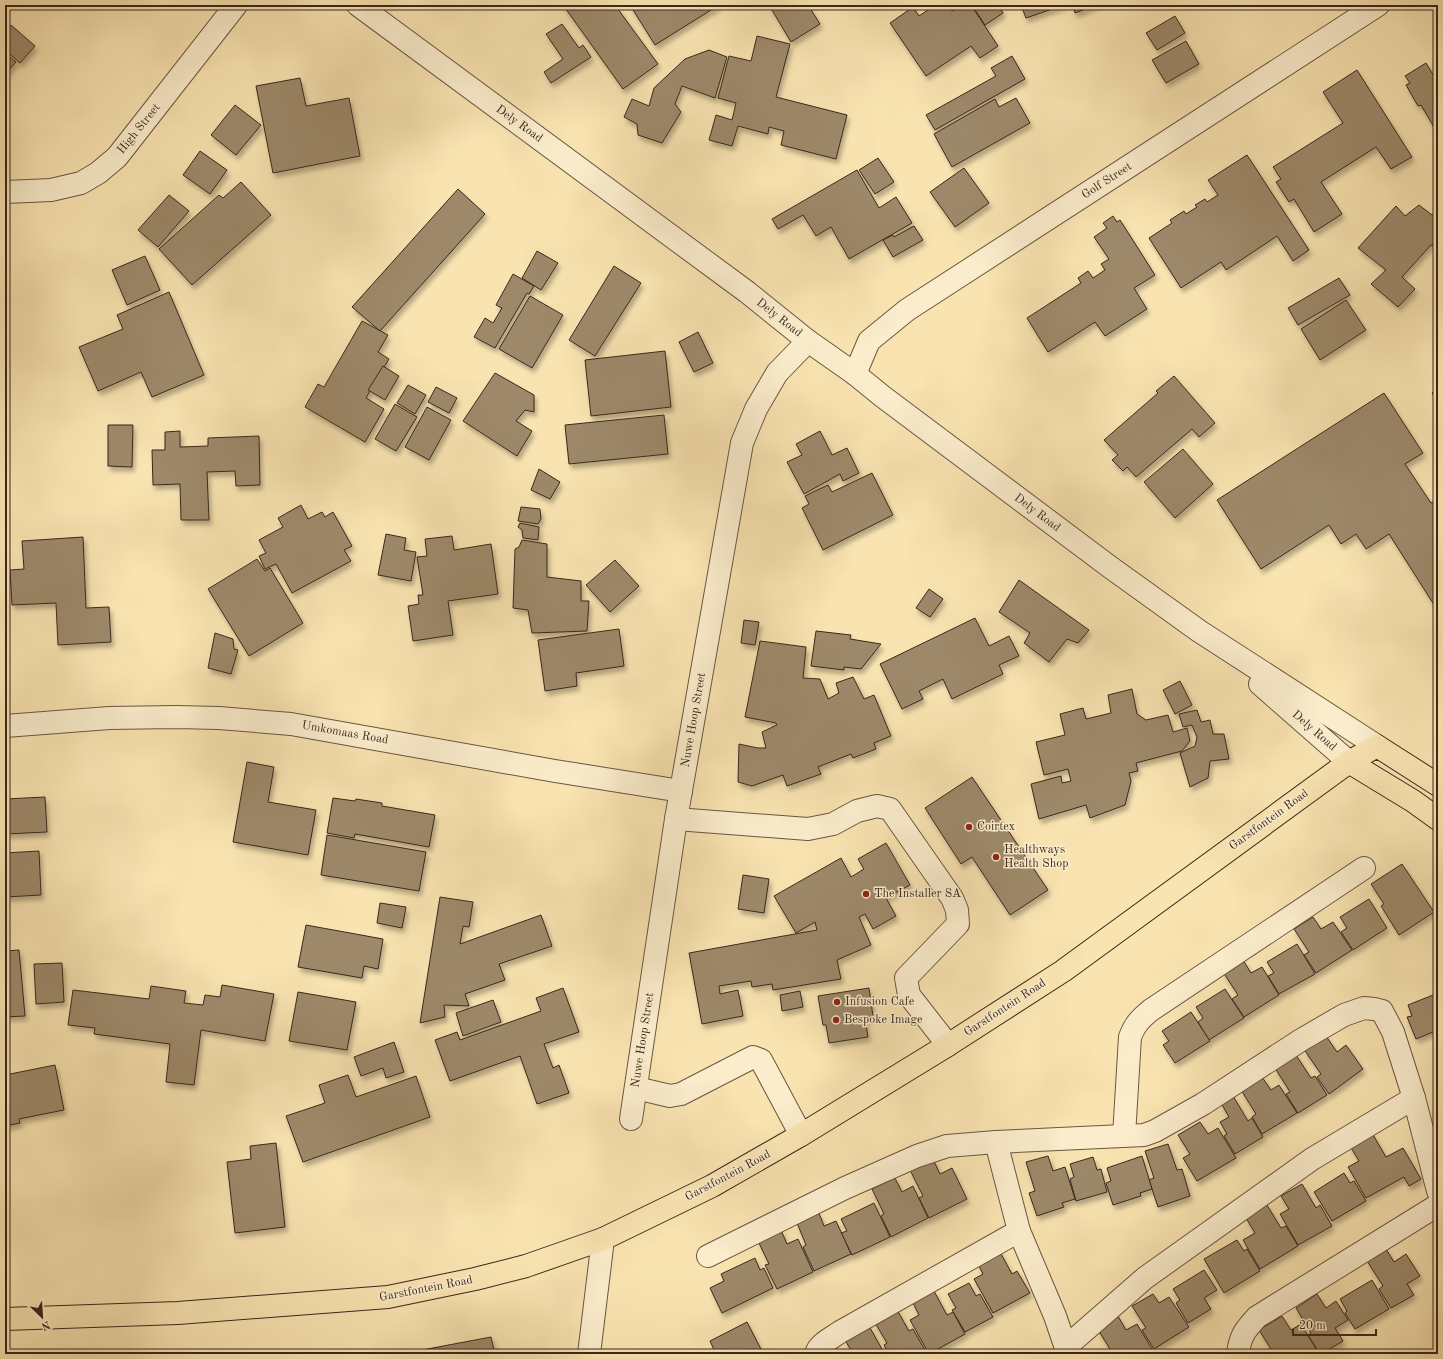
<svg xmlns="http://www.w3.org/2000/svg" width="1443" height="1359" font-family="'Old Standard TT',serif">
<defs>
<filter id="shadow"><feDropShadow dx="2.5" dy="4.5" stdDeviation="2" flood-color="#0004"/></filter>
</defs>
<rect width="100%" height="100%" fill="#f9e4b1"/>
<filter id="stains"><feTurbulence type="fractalNoise" baseFrequency=".005" numOctaves="4"/><feColorMatrix values="0 0 0 0 .2 0 0 0 0 .09 0 0 0 0 .02 0 0 0 .5 -.17"/></filter>
<radialGradient id="worn" r=".72"><stop offset=".6" stop-color="#630" stop-opacity="0"/><stop offset="1" stop-color="#630" stop-opacity=".3"/></radialGradient>
<g fill="#9d896a" stroke="#3a271d" filter="url(#shadow)">
<polygon points="563,5 615,5 658,64 623,89"/>
<polygon points="630,5 719,5 655,45"/>
<polygon points="769,5 808,5 820,24 791,42"/>
<polygon points="935,5 948,5 952,11 960,5 971,5 998,46 980,58 971,46 926,76 890,23 913,7 919,16"/>
<polygon points="972,5 998,5 1003,13 985,25"/>
<polygon points="1021,5 1064,5 1026,18"/>
<polygon points="1073,5 1096,5 1075,13"/>
<polygon points="1175,16 1185,33 1157,50 1146,33"/>
<polygon points="562,24 579,48 583,45 591,57 551,83 544,72 563,59 546,34"/>
<polygon points="11,25 35,46 20,63 5,50 5,33"/>
<polygon points="757,36 790,44 776,97 847,115 836,159 781,145 784,131 769,127 768,134 738,126 732,146 709,140 716,115 732,120 736,103 718,98 729,56 751,61"/>
<polygon points="1186,41 1199,64 1166,83 1152,60"/>
<polygon points="709,50 727,57 715,98 682,86 675,104 681,112 662,143 638,135 637,124 624,117 632,99 649,106 654,88 685,59"/>
<polygon points="5,53 16,62 5,74"/>
<polygon points="1012,56 1025,79 935,130 926,115 996,76 991,68"/>
<polygon points="1426,63 1438,83 1438,134 1421,105 1418,106 1406,85 1410,83 1405,76"/>
<polygon points="1357,70 1412,157 1391,169 1376,147 1321,182 1342,214 1314,232 1294,199 1289,202 1276,182 1281,179 1273,167 1343,123 1323,92"/>
<polygon points="300,78 306,106 349,98 360,156 273,173 256,86"/>
<polygon points="1016,98 1030,123 952,167 934,134 995,99 999,107"/>
<polygon points="235,105 261,125 236,155 211,135"/>
<polygon points="200,151 227,170 210,194 183,175"/>
<polygon points="1247,155 1309,250 1293,261 1277,236 1226,270 1221,262 1181,288 1149,238 1172,223 1170,220 1184,211 1186,214 1197,207 1195,205 1205,199 1207,202 1218,195 1208,180"/>
<polygon points="878,158 894,182 875,194 859,170"/>
<polygon points="964,168 989,203 955,227 930,192"/>
<polygon points="857,170 879,208 896,197 912,223 849,259 831,227 816,236 803,215 778,229 772,219"/>
<polygon points="241,182 271,215 192,285 159,249 219,195 223,198"/>
<polygon points="458,189 485,214 380,331 352,307"/>
<polygon points="169,195 189,211 158,247 138,230"/>
<polygon points="1419,205 1432,215 1438,214 1438,245 1431,245 1402,277 1415,289 1398,307 1371,284 1386,270 1358,248 1396,206 1405,216"/>
<polygon points="1113,216 1117,222 1120,220 1155,275 1134,288 1147,309 1105,336 1095,322 1048,352 1027,318 1081,283 1078,278 1088,271 1093,278 1105,270 1101,264 1109,259 1094,237 1107,228 1103,223"/>
<polygon points="914,226 923,240 893,257 883,240 893,235 894,237"/>
<polygon points="537,251 558,263 541,290 522,278"/>
<polygon points="145,256 160,290 127,305 112,270"/>
<polygon points="614,266 641,283 595,356 569,340"/>
<polygon points="513,274 534,286 529,294 527,293 495,348 474,337 485,318 493,323 502,308 496,305"/>
<polygon points="1339,278 1350,295 1298,325 1288,308"/>
<polygon points="169,292 204,375 152,397 141,372 98,391 79,347 123,329 117,315"/>
<polygon points="530,296 563,315 532,368 499,349"/>
<polygon points="1346,300 1366,330 1320,360 1301,329"/>
<polygon points="362,321 388,335 378,352 389,359 366,398 384,409 365,442 305,407 318,384 324,387"/>
<polygon points="698,332 713,363 694,372 679,342"/>
<polygon points="665,351 671,407 591,416 585,360"/>
<polygon points="383,366 399,376 385,400 368,390"/>
<polygon points="495,373 534,395 534,412 525,410 516,421 532,431 517,456 463,421"/>
<polygon points="1174,376 1215,423 1199,437 1192,429 1136,477 1127,467 1123,471 1112,460 1118,455 1104,440 1158,393 1156,391"/>
<polygon points="408,385 426,395 415,414 397,403"/>
<polygon points="436,387 457,398 449,413 428,402"/>
<polygon points="1438,389 1438,402 1432,393"/>
<polygon points="1384,393 1423,453 1405,464 1431,503 1438,499 1438,611 1389,534 1366,549 1356,534 1341,544 1329,525 1261,569 1217,500"/>
<polygon points="395,404 417,417 396,451 375,439"/>
<polygon points="427,407 451,420 429,460 405,447"/>
<polygon points="664,415 668,454 569,464 565,425"/>
<polygon points="108,425 133,425 132,467 108,466"/>
<polygon points="180,431 180,447 208,446 208,438 259,436 260,485 236,486 235,471 207,472 209,520 181,520 180,484 153,485 152,450 165,450 165,432"/>
<polygon points="820,431 832,455 847,448 859,473 843,481 840,474 804,494 787,462 802,455 796,444"/>
<polygon points="1183,449 1213,484 1175,518 1144,482"/>
<polygon points="539,469 560,482 550,499 531,490"/>
<polygon points="872,473 893,515 823,550 802,508 809,504 805,496 828,485 832,492"/>
<polygon points="301,505 308,519 322,512 325,517 333,512 352,546 344,550 351,561 292,593 276,564 265,569 259,556 266,553 259,540 283,527 278,518"/>
<polygon points="521,507 540,509 541,519 538,524 518,521"/>
<polygon points="520,523 539,527 538,540 523,538 522,530 518,527"/>
<polygon points="386,534 406,538 404,550 416,552 411,581 378,575"/>
<polygon points="452,536 454,550 491,544 498,594 448,601 453,635 413,641 408,606 419,604 418,595 423,595 417,557 427,556 425,539"/>
<polygon points="83,537 86,608 109,607 111,642 58,645 56,603 12,605 10,570 24,569 22,541"/>
<polygon points="522,540 547,544 547,577 581,581 581,601 589,601 587,631 532,633 528,610 513,608 515,549 519,547"/>
<polygon points="257,559 265,571 270,568 303,623 249,656 208,589"/>
<polygon points="615,560 639,586 610,612 586,585"/>
<polygon points="1019,580 1089,630 1078,643 1067,639 1049,662 1024,643 1030,633 999,612"/>
<polygon points="929,589 943,599 930,617 916,608"/>
<polygon points="975,618 989,646 1009,636 1019,656 999,665 1003,674 952,699 943,679 919,691 923,699 902,709 880,664"/>
<polygon points="744,620 759,622 755,645 741,643"/>
<polygon points="619,629 624,666 576,673 577,686 545,691 538,640"/>
<polygon points="816,631 851,635 850,639 881,644 861,669 844,667 844,670 811,666"/>
<polygon points="215,633 233,639 234,649 238,650 231,674 208,668"/>
<polygon points="760,641 806,647 803,678 820,679 828,699 839,693 836,683 853,677 864,699 874,695 891,736 874,743 876,749 853,758 851,754 818,767 821,774 787,786 783,775 752,786 738,782 739,744 758,748 766,748 762,732 777,725 776,723 745,717"/>
<polygon points="1180,681 1192,705 1175,714 1163,690"/>
<polygon points="1132,689 1137,714 1146,720 1168,715 1173,732 1187,728 1190,741 1182,751 1136,763 1138,771 1129,773 1131,781 1125,805 1090,818 1086,805 1039,819 1031,784 1061,776 1062,783 1071,781 1068,769 1044,775 1036,742 1065,735 1060,714 1083,708 1086,719 1111,713 1108,695"/>
<polygon points="1197,710 1201,722 1210,720 1213,734 1224,734 1229,759 1210,761 1208,778 1190,787 1180,753 1195,746 1197,737 1192,725 1183,727 1179,714"/>
<polygon points="247,762 274,767 268,802 316,810 308,855 233,842"/>
<polygon points="972,777 1048,890 1010,915 972,857 961,864 925,808"/>
<polygon points="45,797 47,832 5,834 5,799"/>
<polygon points="333,798 355,801 356,799 382,803 382,806 435,815 429,847 355,834 354,838 327,833"/>
<polygon points="327,835 426,852 419,891 321,875"/>
<polygon points="886,843 910,885 886,898 896,916 873,929 865,914 859,917 871,945 837,960 841,979 773,990 772,984 752,987 751,981 719,986 720,994 738,990 743,1016 702,1024 689,953 817,930 815,922 796,933 774,896 841,858 851,877 864,869 858,859"/>
<polygon points="39,851 41,895 5,897 5,853"/>
<polygon points="1402,864 1434,912 1399,935 1381,906 1384,904 1371,884"/>
<polygon points="743,875 769,879 764,913 738,909"/>
<polygon points="440,897 473,902 469,927 463,926 460,944 541,915 552,946 499,964 505,980 465,994 469,1006 444,1005 445,1017 420,1023"/>
<polygon points="1369,899 1387,928 1353,950 1341,932 1347,928 1340,917"/>
<polygon points="380,903 406,907 402,928 377,923"/>
<polygon points="1313,917 1321,929 1333,922 1352,950 1316,973 1304,955 1309,952 1294,929"/>
<polygon points="306,925 383,939 378,969 364,966 362,978 298,967"/>
<polygon points="1297,944 1315,974 1279,994 1268,976 1274,973 1267,962"/>
<polygon points="19,950 25,1016 5,1017 5,951"/>
<polygon points="1243,960 1251,973 1262,967 1279,995 1244,1017 1232,999 1238,995 1223,972"/>
<polygon points="62,963 64,1002 36,1004 34,964"/>
<polygon points="222,985 274,994 265,1041 201,1030 194,1085 166,1082 170,1044 94,1034 95,1028 68,1025 73,990 149,999 151,986 186,991 184,1003 203,1005 205,995 220,997"/>
<polygon points="563,988 579,1032 544,1044 553,1068 559,1065 569,1093 537,1104 520,1056 450,1081 435,1040 457,1032 460,1040 541,1011 536,998"/>
<polygon points="869,988 873,1016 865,1018 868,1037 829,1043 826,1025 823,1025 818,996"/>
<polygon points="1225,989 1244,1018 1209,1040 1198,1022 1203,1018 1196,1007"/>
<polygon points="800,991 803,1007 782,1011 780,995"/>
<polygon points="298,992 356,1002 347,1050 289,1041"/>
<polygon points="1438,993 1438,1030 1416,1039 1407,1017 1412,1016 1408,1005"/>
<polygon points="493,1000 501,1022 463,1036 456,1013"/>
<polygon points="1191,1012 1210,1041 1175,1063 1163,1045 1169,1041 1162,1031"/>
<polygon points="1326,1036 1337,1052 1346,1045 1363,1069 1329,1094 1317,1077 1321,1074 1305,1051"/>
<polygon points="394,1042 404,1072 386,1078 383,1068 361,1076 354,1057"/>
<polygon points="1296,1055 1311,1078 1315,1076 1327,1095 1298,1113 1286,1094 1290,1092 1275,1068"/>
<polygon points="55,1065 64,1110 19,1119 20,1123 5,1126 5,1075"/>
<polygon points="348,1075 356,1097 416,1076 430,1117 303,1162 286,1116 325,1103 319,1085"/>
<polygon points="1262,1077 1271,1090 1279,1085 1297,1113 1262,1134 1252,1117 1256,1114 1241,1090"/>
<polygon points="1233,1096 1248,1121 1252,1118 1263,1137 1235,1154 1224,1136 1227,1134 1220,1122 1229,1117 1221,1103"/>
<polygon points="1200,1122 1208,1134 1218,1128 1236,1158 1197,1181 1183,1158 1190,1154 1178,1135"/>
<polygon points="1372,1133 1386,1157 1403,1148 1421,1179 1409,1186 1404,1177 1366,1198 1348,1167 1359,1161 1350,1146"/>
<polygon points="276,1143 285,1227 235,1233 227,1162 251,1159 250,1146"/>
<polygon points="1168,1144 1177,1170 1182,1169 1190,1196 1158,1207 1149,1180 1154,1178 1145,1151"/>
<polygon points="1048,1156 1053,1171 1065,1167 1075,1199 1062,1203 1064,1207 1037,1216 1029,1193 1035,1191 1026,1162"/>
<polygon points="1142,1156 1152,1189 1140,1193 1141,1196 1113,1205 1106,1183 1111,1181 1107,1168"/>
<polygon points="1093,1157 1097,1170 1101,1169 1107,1192 1076,1201 1070,1179 1074,1177 1070,1164"/>
<polygon points="933,1159 940,1174 952,1168 967,1199 929,1218 919,1198 923,1196 910,1170"/>
<polygon points="1344,1173 1350,1183 1354,1181 1366,1201 1332,1221 1314,1192"/>
<polygon points="895,1178 902,1192 913,1186 928,1218 891,1237 881,1216 884,1214 872,1189"/>
<polygon points="1302,1184 1316,1208 1320,1205 1332,1226 1298,1245 1280,1214 1289,1209 1281,1196"/>
<polygon points="874,1203 890,1237 852,1255 841,1233 847,1231 841,1219"/>
<polygon points="1267,1205 1281,1228 1286,1226 1298,1246 1260,1269 1243,1240 1255,1233 1246,1218"/>
<polygon points="819,1213 824,1226 836,1221 851,1254 814,1271 803,1247 806,1245 797,1223"/>
<polygon points="781,1230 787,1244 798,1239 813,1272 777,1289 765,1265 769,1264 758,1241"/>
<polygon points="1237,1240 1244,1251 1247,1249 1260,1271 1224,1293 1204,1259"/>
<polygon points="1386,1249 1394,1262 1406,1254 1420,1276 1407,1284 1414,1295 1391,1308 1379,1289 1383,1286 1367,1261"/>
<polygon points="999,1250 1012,1274 1017,1271 1030,1293 993,1313 974,1279 983,1274 977,1262"/>
<polygon points="755,1258 760,1270 764,1268 773,1288 722,1313 710,1288 724,1281 721,1274"/>
<polygon points="1204,1270 1217,1290 1204,1298 1211,1309 1188,1323 1176,1303 1180,1300 1173,1289"/>
<polygon points="1372,1280 1389,1309 1355,1329 1345,1313 1347,1311 1340,1299"/>
<polygon points="969,1283 976,1296 980,1294 993,1317 965,1332 952,1310 956,1308 948,1294"/>
<polygon points="934,1291 947,1315 953,1312 965,1334 929,1354 910,1320 919,1315 913,1303"/>
<polygon points="1153,1294 1159,1303 1169,1297 1189,1327 1154,1349 1142,1330 1146,1328 1132,1306"/>
<polygon points="1317,1294 1326,1308 1336,1301 1348,1320 1335,1328 1343,1341 1321,1354 1320,1354 1308,1335 1311,1333 1296,1308"/>
<polygon points="896,1308 909,1331 913,1329 927,1354 889,1354 884,1345 887,1343 874,1321"/>
<polygon points="1118,1316 1126,1330 1137,1324 1155,1354 1113,1354 1097,1328"/>
<polygon points="1282,1316 1291,1330 1301,1324 1318,1352 1315,1354 1274,1354 1259,1330"/>
<polygon points="747,1322 763,1353 716,1354 710,1341"/>
<polygon points="869,1326 883,1351 884,1350 887,1354 849,1354 852,1352 845,1340"/>
<polygon points="491,1337 494,1350 498,1349 499,1354 420,1354 422,1350"/>
</g>
<g fill="none" stroke-linecap="round" stroke-linejoin="round">
<defs>
<g id="minor">
<polyline points="358,5 747,292 808,341 855,374 882,396 1110,567 1199,631 1377,746"/>
<polyline points="5,192 51,190 81,183 98,173 117,157 236,5"/>
<polyline points="855,374 869,341 907,310 1378,5"/>
<polyline points="1260,684 1349,762"/>
<polyline points="5,726 109,718 176,717 219,718 291,724 555,771 681,791"/>
<polyline points="676,819 808,829 833,824 857,811 877,806 890,809 952,898 957,910 958,924 906,978 909,995 948,1045"/>
<polyline points="636,1088 670,1096 681,1094 753,1057 761,1060 801,1135"/>
<polyline points="631,1119 676,819 742,443 756,409 777,373 808,341"/>
<path d="M1124,1136L1130,1037C1135,1024 1140,1019 1151,1010L1364,868"/>
<polyline points="996,1142 1019,1231 1055,1316 1068,1354"/>
<polyline points="708,1256 845,1188 917,1156 947,1146 996,1142 1144,1135 1155,1131 1203,1104 1301,1040 1344,1015 1364,1008 1374,1009 1382,1011 1393,1032 1414,1098 1438,1191"/>
<polyline points="1067,1346 1145,1278 1312,1159 1414,1098"/>
<polyline points="589,1354 603,1239"/>
<path d="M816,1354C818,1344 832,1338 840,1332L1019,1231"/>
<path d="M1238,1354C1240,1336 1245,1330 1257,1317L1438,1205"/>
</g>
<g id="major">
<polyline points="1349,762 1413,801 1438,819"/>
<polyline points="5,1319 178,1313 388,1297 475,1279 526,1266 603,1239 712,1186 801,1135 948,1045 1063,971 1349,762 1377,746 1438,785"/>
</g>
</defs>
<use href="#minor" stroke="#6a5642" stroke-width="24"/>
<use href="#major" stroke="#3a271d" stroke-width="24"/>
<use href="#minor" stroke="#fbedcc" stroke-width="22"/>
<use href="#major" stroke="#f9e4b1" stroke-width="22"/>
</g>
<g fill="#8f2418" stroke="#fbedcc" stroke-width="1.5">
<circle cx="969" cy="827" r="4"/>
<circle cx="996" cy="857" r="4"/>
<circle cx="866" cy="894" r="4"/>
<circle cx="837" cy="1002" r="4"/>
<circle cx="836" cy="1020" r="4"/>
</g>
<g text-anchor="middle" dominant-baseline="central" stroke-width="3" stroke-linejoin="round" paint-order="stroke">
<g font-size="12" fill="#3a271d" stroke="#fbedcc">
<text transform="translate(519 124) rotate(36)">Dely Road</text>
<text transform="translate(139 129) rotate(-51)">High Street</text>
<text transform="translate(1107 181) rotate(-33)">Golf Street</text>
<text transform="translate(779 318) rotate(38)">Dely Road</text>
<text transform="translate(1037 513) rotate(37)">Dely Road</text>
<text transform="translate(694 720) rotate(-80)">Nuwe Hoop Street</text>
<text transform="translate(1314 731) rotate(41)">Dely Road</text>
<text transform="translate(345 733) rotate(10)">Umkomaas Road</text>
<text transform="translate(1269 820) rotate(-36)">Garstfontein Road</text>
<text transform="translate(1005 1008) rotate(-33)">Garstfontein Road</text>
<text transform="translate(643 1040) rotate(-81)">Nuwe Hoop Street</text>
<text transform="translate(728 1176) rotate(-28)">Garstfontein Road</text>
<text transform="translate(426 1289) rotate(-11)">Garstfontein Road</text>
</g>
<g font-size="12" fill="#3a271d" stroke="#fbedcc" text-anchor="start">
<text x="977" y="827">Coirtex</text>
<text x="1004" y="850">Healthways<tspan x="1004" dy="14">Health Shop</tspan></text>
<text x="874" y="894">The Installer SA</text>
<text x="845" y="1002">Infusion Cafe</text>
<text x="844" y="1020">Bespoke Image</text>
</g>
</g>
<rect width="1443" height="1359" fill="none" stroke="#f9e4b1" stroke-width="20"/>
<rect x="6" y="6" width="1431" height="1347" fill="none" stroke="#3a271d" stroke-width="2"/>
<rect x="10" y="10" width="1423" height="1339" fill="none" stroke="#3a271d"/>
<g transform="translate(42 1317) rotate(155)" stroke="#fbedcc" stroke-width="3" paint-order="stroke">
<path d="M0-3L7 15L0 10L-7 15Z" fill="#3a271d"/>
<text y="-6" font-size="11" font-weight="bold" text-anchor="middle" fill="#3a271d">N</text>
</g>
<path d="M1293 1329v6h83v-6" fill="none" stroke="#3a271d" stroke-width="2"/>
<text x="1299" y="1329" font-size="12" fill="#3a271d" stroke="#fbedcc" stroke-width="3" paint-order="stroke">20 m</text>
<rect width="100%" height="100%" filter="url(#stains)"/>
<rect width="100%" height="100%" fill="url(#worn)"/>
</svg>
